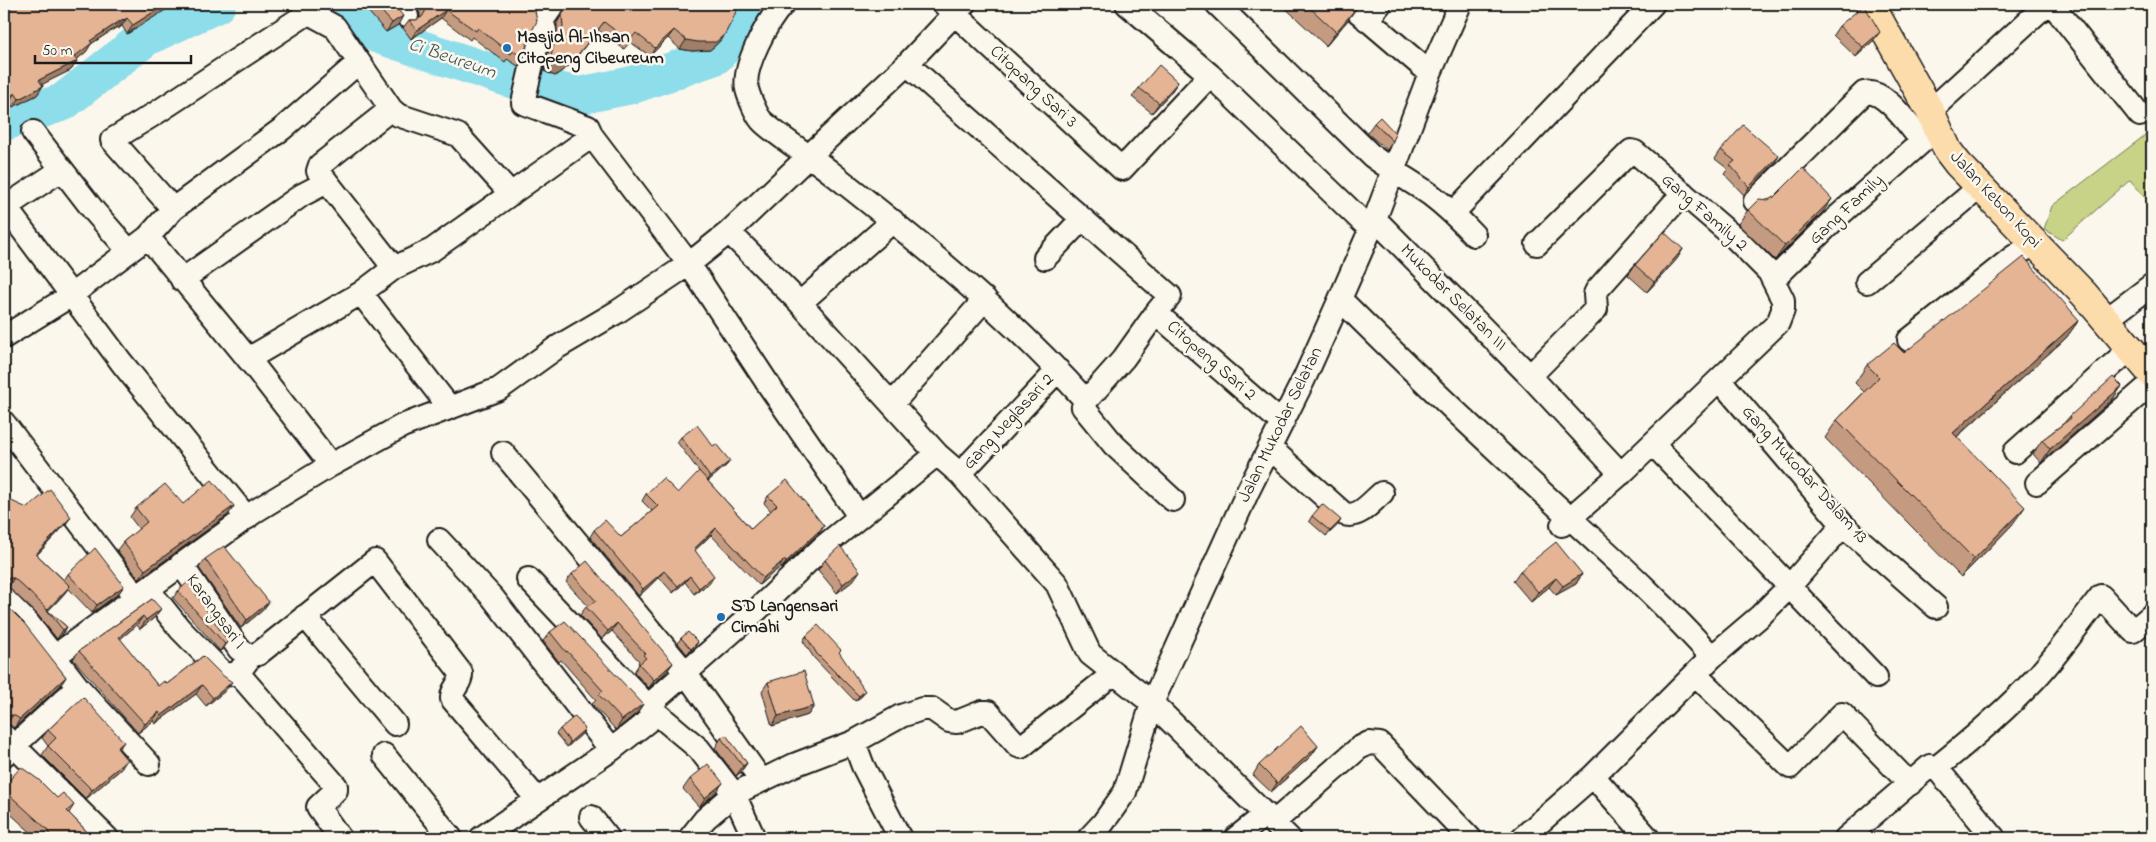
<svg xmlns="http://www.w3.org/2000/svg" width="2156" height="842" viewBox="0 0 2156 842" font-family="'Indie Flower',sans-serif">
<rect width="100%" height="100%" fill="#fbf7ec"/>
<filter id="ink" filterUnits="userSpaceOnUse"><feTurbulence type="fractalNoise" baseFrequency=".02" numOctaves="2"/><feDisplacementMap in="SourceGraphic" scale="10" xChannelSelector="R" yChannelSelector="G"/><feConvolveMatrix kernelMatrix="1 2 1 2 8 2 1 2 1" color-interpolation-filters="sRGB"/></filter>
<g filter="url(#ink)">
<path fill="#c8d387" stroke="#727852" d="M2152,130v75l-22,-25 -68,60 -18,-11 8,-23z"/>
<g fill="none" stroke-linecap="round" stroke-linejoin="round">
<path stroke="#8dddea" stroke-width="38" d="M335,4l44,31 135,45 64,16 54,-11 83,-29 33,-35 5,-17
M4,122l59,-20 83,-65 71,-33"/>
<g stroke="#1c1c1c" stroke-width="26">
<path id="minor" d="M397,4l10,12
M554,4l-12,17 3,9 -10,21 -12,52 65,24 4,9 97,128 81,123 89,129
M783,4c-15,16 -41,63 -36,85 2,8 10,28 16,33 21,19 48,34 70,52 89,70 177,142 253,227l-3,6 31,38 59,55
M944,4l178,165 88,-94
M1127,4l83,71 160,154
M1217,4l155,152c19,14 40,26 59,39 16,12 30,26 43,40
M1349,4l81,69
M2052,4l88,111
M1367,20l13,-16
M907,64l263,232 -14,17 126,110
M1930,111l117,-107
M33,132l61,79 35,40
M61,170l-54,36v3l115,154 125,155
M327,182l-9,-11 2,-6 71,-56 7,6 60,20 53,59
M1755,201l109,-108c21,-5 45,33 58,48
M173,209l-61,-69 44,-27 149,-98 6,-1 24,13 56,82
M1453,213l200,-209
M1375,219l155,157 91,98
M729,232l71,71 137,151 23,20 97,110 33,70 62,49 137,135
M148,237l106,129 77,99
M1537,244l94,-93 4,1 100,86 34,34 14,28v10l-5,13 -153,147 -63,55
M1045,258l37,-39
M182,280l120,-85 25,-13 67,86
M1773,280l63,-62 98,-87
M1867,282l114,-96
M361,293l88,114
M1340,299c63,63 127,124 192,184 61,57 124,111 180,174
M800,303l93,-82
M2106,320l46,-35
M4,337l66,-41 78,-59 25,-28 109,-80 77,-67
M1909,340l104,-83 21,-13
M248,359l113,-66 33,-25 38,-18 160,-114
M1530,376l66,-67 -1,-15 2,-4 86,-97
M1720,380l123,145 93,82
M1086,401l38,-43 32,-45
M893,403l92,-104
M4,423l133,175
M1653,444l223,233
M1270,448l74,66c15,5 27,-12 38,-21
M2015,452l115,-103
M503,453l182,219 76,108
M960,474l98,-104
M2037,483l115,-100
M439,540l54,58 118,152
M181,564l58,85 7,5 5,2
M528,579l120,127
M148,589l32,40 45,46 13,-2 13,-17 7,-2 117,-93 86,112c1,11 -10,15 -9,26l85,100
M4,599l24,24 50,64 71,77
M305,616l90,108
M55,656l202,-146 74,-45 71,-39 97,-37 57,-41 61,-36 72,-48 40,-32 81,-77 97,-91 57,-60
M238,673l98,113v4l-18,17 22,31
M1695,674l95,93 52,-53 68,70
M4,736l103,102
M854,742l9,24 37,72
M4,755l74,-68
M384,755l67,83
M1936,768c35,-28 70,-58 100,-90 24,-26 43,-55 65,-82l32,35 19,-16
M1593,776l55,62
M591,817l17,21
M1274,822l85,-74 10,-5 11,1 90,94
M481,838l130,-88 46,-36
M690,838l15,-19 29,-25 60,-29 60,-23 47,-26 21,-7h10l17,12 8,1 25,-10h6l30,34 3,1 92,-73
M754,838l-20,-44 -35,-45 -51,-43 109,-96 67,-64 113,-92
M1089,838l14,-15 22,-31 27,-89 96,-212 56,-112 36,-80 35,-80 55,-146 30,-69
M1236,838l30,-24
M1522,838l71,-62 119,-119 47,-40 30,-30 54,-62
M1846,838l84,-72 9,5 55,67"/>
</g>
<g stroke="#1c1c1c" stroke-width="31">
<path id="major" d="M1870,4l60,107 18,40 10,13 126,130 68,80"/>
</g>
<use href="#minor" stroke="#fbf7ec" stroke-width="22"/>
<use href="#major" stroke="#fddcac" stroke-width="28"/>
</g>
<path fill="#c49b80" stroke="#1c1c1c" d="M4,4h169l-46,30 -5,-8 -4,3 -1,-2 -26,17 -5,8 -10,8 1,1 -6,9 -29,14 1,2 -6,9 -24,12 -4,-6 -5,4z
M359,4h34l5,21 -12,7 -20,-23 -2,2z
M413,4h126l-3,3 -1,4 -11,47 -6,8 -11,-7 -2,3 -33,-25 -2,3 -29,-22 -30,21 -8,-11 6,-8h7l4,-2v-5z
M567,4h172l-14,30 -6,8 -9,8 -18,1 -12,-2 -12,-11 -18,18 -20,-14 -6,7 -26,-19 -28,35 -15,11 -11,-5 3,-16 10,-19v-13l10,-17z
M1281,4h74l-7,16 -22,26z
M1839,26l34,15 -17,16 -23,-22z
M1178,82l-7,10 -19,21 -20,-16 7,-9z
M1374,123l19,18 -6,9 -20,-17z
M1721,150l53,14 -30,31 -20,-21 4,-5 -13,-10z
M1832,199l-10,14 -47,47 -37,-36 10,-14 20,-10z
M1683,249l-6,10 -30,33 -19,-17 7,-10z
M2079,320l-13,18 -109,99 55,88 -51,52 -136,-139 12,-18 27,-28 -9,-9 12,-18 37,-12z
M2122,386l-10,14 -71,63 -8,-9 9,-14 22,-17 6,-7z
M681,437l46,28 -19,16 43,48 20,-18 -7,-8 4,-7 56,30 -4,6 -39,37 -1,-2 -21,18 -48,-50 -16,15 15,33 -16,11 -9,-12 -12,11 -14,-16 -20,19 -49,-59 4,-7 27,7 31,-26 -10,-10 4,-7 32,-1 23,-19 -24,-32z
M4,502l23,6 44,9 -6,8 -28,30 27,25 4,-6 56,12 -6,8 -26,19 -24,-25 -4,6 -16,17 19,16 -6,9 -4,3 -20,-25 -29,-27 -4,-1z
M183,504l51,2 -6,9 -89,64 -22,-29 6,-8 16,-13 -9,-12 6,-9z
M1312,516l26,9 -12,11 -17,-15z
M205,559l58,51 -22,18 -42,-60z
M825,560l28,21 -16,12 -19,-23z
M1520,571l62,3 -6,10 -20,11 -7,-8 -18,15 -18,-21z
M572,574l101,89 -6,8 -18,17 -15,-16 5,-8 -1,-1 1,-2 -27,-30 -10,8 -22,-24 6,-8 2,-1 -22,-24z
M178,591l50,51 -5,7 -3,2 -47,-53z
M152,599l2,19 -14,11 -3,-4 -17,14 38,47 9,-2 36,-28 22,35 -19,15 -10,-12 -41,30 -2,-3 -15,12 -65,-74 6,-8z
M4,603l62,74 -6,9 -46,42 -7,-5 -3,1z
M550,632l93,72 -6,9 -21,17 -24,-26 4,-4 -35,-40 -2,2 -16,-21z
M806,636l59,55 -3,5 -7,5 -41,-43 -11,-17z
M681,638l14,9 -8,7 -9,-11z
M768,682l46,24 -6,9 -36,11 -10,-35z
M560,729h25l-3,5 -15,13 -11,-13z
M48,730l70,20 3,19 -35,30 -44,-44 6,-9 -6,-8z
M721,738l26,25 -7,10 -4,3 -21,-28z
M1318,746l-7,10 -40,36 -18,-17 6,-10z
M690,779l26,13 -17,15 -16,-18z
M4,786l53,12 17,7 -5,8 24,25h-56l-33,-30z"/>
<path fill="#a07e68" stroke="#1c1c1c" d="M166,4h9l-48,30 6,-9z
M1358,6l-10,14 -22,26 10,-14z
M446,10l-5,8 -30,21 6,-9z
M403,16l-5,9 -12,7 6,-9z
M127,18l-5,8 -4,3 6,-9z
M123,19l-6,8 -26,17 -5,8 -17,14 5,-9 16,-16z
M604,22l-34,43 -15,11 -11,-5 6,-8z
M674,30l-6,8 -18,18 5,-8z
M1880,32l-7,9 -17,16 7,-10z
M725,34l-6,8 -9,8 -18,1 -12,-2 6,-9z
M77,61l-6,9 -38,19 6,-9z
M1178,82l-7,10 -19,21 7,-10z
M43,86l-6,9 -24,12 6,-8z
M15,93l-6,8 -5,4v-5z
M1779,156l-5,8 -30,31 5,-8z
M1832,199l-10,14 -47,47 10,-14z
M1683,249l-6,10 -30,33 7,-10z
M2079,320l-13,18 -125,113 12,-18z
M2122,386l-10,14 -71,63 9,-14z
M730,461l-3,4 -20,17 3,-5z
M234,506l-6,9 -89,64 6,-9z
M2025,507l-13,18 -51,52 13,-18z
M71,517l-6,8 -35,37 6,-8z
M1341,520l-3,5 -12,11 4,-5z
M824,526l-4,6 -39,37 5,-7z
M716,528l-5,7 -22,21 5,-7z
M784,560l-4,7 -21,18 4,-7z
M664,571l-5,6 -20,19 4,-7z
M860,571l-7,10 -16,12 6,-9z
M1582,574l-6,10 -20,11 7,-9z
M690,576l-5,6 -12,11 5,-7z
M714,576l-4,7 -16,11 5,-6z
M7,578h7l-6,9 -4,-1v-6z
M1556,578l-7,9 -18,15 7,-10z
M70,586l-6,8 -16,17 -1,-1z
M124,586l-6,8 -26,19 5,-8z
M269,602l-6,8 -22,18 6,-8z
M161,609l-7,9 -14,11 6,-9z
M143,616l-6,9 -24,20 6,-8z
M617,623l-5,8 -10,8 6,-8z
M67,627l-6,9 -4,3 6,-9z
M228,642l-5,7 -3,2 5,-7z
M698,642l-3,5 -8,7 4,-5z
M673,663l-6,8 -18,17 5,-8z
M66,677l-6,9 -46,42 6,-9z
M232,682l-7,9 -19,15 7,-8z
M202,685l-6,9 -41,30 6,-8z
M865,691l-3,5 -7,5 4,-5z
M643,704l-6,9 -21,17 6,-10z
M814,706l-6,9 -36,11 6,-10z
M159,712l-6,9 -15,12 7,-9z
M13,715l-6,8 -3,1v-8z
M585,729l-3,5 -15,13 3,-5z
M124,742l-6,8 -1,-2z
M1318,746l-7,10 -40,36 6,-9z
M127,760l-6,9 -35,30 6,-9z
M747,763l-7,10 -4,3 7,-10z
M723,783l-7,9 -17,15 6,-9z"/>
<path fill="#e4b495" stroke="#1c1c1c" d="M4,4h162l-33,21 -6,-7 -3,2 -1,-1 -33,22 2,2 -18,14 3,4 -38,19 4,6 -24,13 -4,-6 -11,7z
M375,4h18l10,12 -11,7z
M425,4h113l-3,7 2,10 -9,18 -4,19 -11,-7 -2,3 -33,-26 -2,3 -30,-21 -29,20 -8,-10h7l6,-3 3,-5 1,-7z
M569,4h170l-7,17 -7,13 -9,8h-18l-12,-2 -12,-10 -19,18 -19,-15 -7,8 -25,-19 -28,35 -15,10 -11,-4 3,-16 10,-20 -1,-12z
M1306,4h49l3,2 -22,26z
M1864,5l16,27 -17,15 -24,-21z
M1159,65l19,17 -19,21 -20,-15z
M1380,117l16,17 -3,7 -19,-18z
M1743,125l36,31 -30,31 -19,-22 5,-4 -14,-11z
M1803,168l29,31 -47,47 -37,-36 11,-11 9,1 6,-3z
M1664,232l19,17 -29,33 -19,-17z
M2024,257l55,63 -126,113 72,74 -51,52 -137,-139 42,-43 -12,-12 27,-22 10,10z
M2113,377l9,9 -72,63 -8,-9 29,-22 -1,-2z
M697,425l16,21 3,-2 14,17 -20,16 -29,-40z
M699,471l52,58 26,-24 -9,-9 19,-16 37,46 -38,36 -2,-2 -21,18 -47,-50 -22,21 20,27 -15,12 -9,-12 -12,10 -14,-15 -21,18 -49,-59 11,-10 16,17 37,-31 -12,-12 17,-16 15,15z
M212,480l22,26 -89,64 -22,-28 24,-20 -11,-14 29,-24 18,20z
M50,489l21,28 -35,37 34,32 -23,24 20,17 -4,3 -20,-25 -29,-27h-7l-3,2v-78l3,-3 20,9z
M1322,504l19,16 -11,11 -18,-15z
M1556,542l26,32 -19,12 -7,-8 -18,14 -18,-21z
M224,546l45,56 -22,18 -42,-61z
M840,546l20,25 -17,13 -18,-24z
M95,548l29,38 -27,19 -29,-31z
M587,561l86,102 -19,17 -15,-16 7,-6 -3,-3 2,-2 -28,-30 -9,8 -22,-24 10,-6 -24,-27z
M188,582l40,60 -3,2 -47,-53z
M152,599l9,10 -15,11 -3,-4 -24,21 39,49 6,-5 3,3 36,-28 19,19 10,7 -19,16 -11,-13 -41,31 -2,-4 -14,12 -66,-73z
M4,603l20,20 42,54 -46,42 -7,-4 -9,1z
M565,621l78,83 -21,16 -23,-25 4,-4 -36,-40 -1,1 -16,-20z
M818,625l23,25 -2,2 26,39 -6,5 -42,-42 -11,-18z
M688,632l10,10 -7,7 -10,-11z
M804,671l10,35 -36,10 -10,-34z
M83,697l41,45 -7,6 10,12 -35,30 -44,-44 8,-8 -8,-8z
M575,716l10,13 -15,13 -10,-13z
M1301,726l17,20 -41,37 -18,-18z
M726,735l21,28 -4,3 -22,-28z
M708,764l15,19 -18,15 -15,-19z
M21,767l18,13 18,18 6,-5 11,12 -7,6 26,27h-40l-6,-7 1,-1 -44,-40v-4z"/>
</g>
<g fill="#1f6fb2" stroke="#fbf7ec" stroke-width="2">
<circle cx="507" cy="48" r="5"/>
<circle cx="721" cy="617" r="5"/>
</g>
<g text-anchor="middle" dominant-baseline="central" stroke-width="5" stroke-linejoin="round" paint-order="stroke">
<g font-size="18" font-weight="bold" fill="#1c1c1c" stroke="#fbf7ec" text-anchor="start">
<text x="517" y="38">Masjid Al-Ihsan<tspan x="517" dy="21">Citopeng Cibeureum</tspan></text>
<text x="731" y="607">SD Langensari<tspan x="731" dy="21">Cimahi</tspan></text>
</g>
<g font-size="18" fill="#1c1c1c" stroke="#fbf7ec">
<text transform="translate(1033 87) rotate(43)">Citopang Sari 3</text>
<text transform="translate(1995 200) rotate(47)">Jalan Kebon Kopi</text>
<text transform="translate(1847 210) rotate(-43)">Gang Family</text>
<text transform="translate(1704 213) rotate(41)">Gang Family 2</text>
<text transform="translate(1453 298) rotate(45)">Mukodar Selatan III</text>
<text transform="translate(1211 361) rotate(41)">Citopeng Sari 2</text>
<text transform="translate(1009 422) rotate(-47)">Gang Neglasari 2</text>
<text transform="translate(1281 425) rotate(-64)">Jalan Mukodar Selatan</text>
<text transform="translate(1804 475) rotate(48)">Gang Mukodar Dalam 13</text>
<text transform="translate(215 612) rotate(54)">Karangsari I</text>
</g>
<g font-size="19" font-style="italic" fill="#3e565a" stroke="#fbf7ec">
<text transform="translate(452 59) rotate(19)">Ci Beureum</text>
</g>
</g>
<rect width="2156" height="842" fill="none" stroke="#fbf7ec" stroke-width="20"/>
<rect x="10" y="10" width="2136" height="822" fill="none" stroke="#1c1c1c" stroke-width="2" filter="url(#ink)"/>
<path d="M35 55v8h156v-8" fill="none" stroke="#1c1c1c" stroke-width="2.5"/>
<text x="42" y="55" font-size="15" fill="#1c1c1c" stroke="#fbf7ec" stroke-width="4" paint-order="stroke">50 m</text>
</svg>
